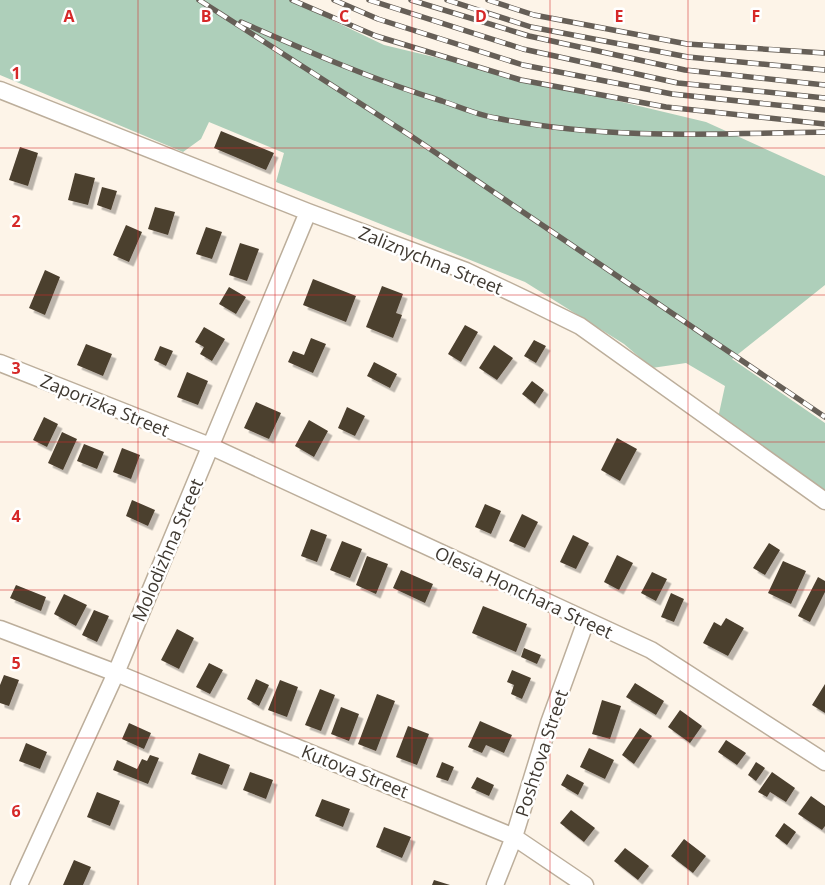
<svg xmlns="http://www.w3.org/2000/svg" width="825" height="885" viewBox="0 0 825 885" font-family="'Open Sans',sans-serif">
<defs>
<filter id="shadow"><feDropShadow dx="4.5" dy="4.5" stdDeviation="0" flood-color="#0004"/></filter>
</defs>
<rect width="100%" height="100%" fill="#fdf4e8"/>
<path fill="#aecfba" d="M0,0h290l94,45 322,77 119,54v109l-93,74 93,64v70l-107,-75 7,-32 -39,-23 -34,5 -28,-24 -99,-62 -249,-100 8,-29 -75,-31 -8,17 -18,13 -183,-77z"/>
<path fill="#4c3f2f" filter="url(#shadow)" d="M221,131l53,22 -8,17 -52,-22z
M20,147l18,6 -10,33 -19,-6z
M75,173l20,5 -7,27 -20,-5z
M102,187l15,4 -6,19 -14,-5z
M155,207l20,5 -7,23 -20,-6z
M126,225l16,7 -13,30 -16,-7z
M206,227l16,5 -10,27 -16,-5z
M240,243l19,6 -12,32 -18,-6z
M45,270l15,7 -15,38 -16,-7z
M313,279l43,17 -10,26 -43,-17z
M382,286l21,8 -7,19 6,2 -9,23 -27,-11z
M229,287l17,10 -10,17 -17,-10z
M465,325l13,7 -17,30 -13,-8z
M204,327l21,12 -13,22 -12,-7 4,-7 -9,-5z
M311,338l15,6 -13,29 -25,-11 5,-11 11,4z
M534,340l12,6 -10,17 -12,-7z
M86,344l26,10 -9,22 -26,-11z
M494,345l19,13 -16,22 -18,-12z
M160,346l13,5 -7,15 -12,-6z
M374,362l23,12 -7,14 -23,-12z
M187,372l21,9 -10,24 -21,-8z
M532,381l12,9 -9,14 -13,-10z
M256,402l25,11 -12,26 -25,-11z
M347,407l18,9 -10,20 -17,-8z
M44,417l14,7 -11,23 -14,-7z
M309,420l19,11 -14,26 -19,-11z
M62,432l15,7 -14,31 -15,-7z
M617,438l20,11 -17,32 -19,-11z
M84,444l20,8 -7,17 -20,-8z
M122,448l18,7 -9,24 -18,-7z
M132,500l23,10 -7,16 -22,-10z
M485,504l16,7 -10,23 -16,-7z
M522,514l16,8 -13,26 -16,-7z
M311,529l16,6 -10,27 -16,-6z
M573,535l16,8 -13,26 -16,-7z
M342,541l20,8 -12,29 -20,-8z
M769,543l11,7 -15,25 -12,-7z
M617,555l16,8 -14,27 -15,-8z
M367,556l21,8 -12,30 -20,-9z
M783,561l23,10 -15,33 -23,-11z
M401,570l32,14 -8,19 -32,-15z
M652,572l15,7 -11,22 -15,-8z
M818,577l7,4v11l-15,30 -12,-6z
M16,585l30,12 -5,14 -31,-13z
M671,593l13,6 -10,23 -13,-5z
M64,594l23,11 -11,21 -22,-12z
M483,606l44,18 -11,28 -44,-19z
M94,610l15,6 -12,26 -15,-7z
M726,618l18,10 -16,28 -25,-13 11,-21 7,4z
M177,629l17,9 -15,31 -18,-9z
M524,648l17,7 -4,9 -16,-7z
M209,663l14,7 -13,24 -14,-7z
M512,670l19,8 -9,21 -11,-5 3,-9 -7,-3z
M4,675l15,5 -10,26 -9,-3v-18z
M256,679l13,6 -10,21 -12,-7z
M280,680l18,7 -11,30 -19,-7z
M635,683l29,18 -8,14 -30,-18z
M825,684v29l-13,-8z
M320,689l15,6 -14,36 -16,-6z
M377,694l18,7 -19,50 -18,-7z
M602,700l19,6 -11,33 -18,-5z
M341,707l18,7 -10,27 -18,-7z
M680,710l22,16 -12,17 -22,-16z
M480,721l32,14 -8,18 -18,-8 -4,8 -14,-6z
M129,723l22,10 -7,16 -22,-10z
M408,726l21,8 -12,31 -21,-8z
M640,728l12,8 -18,28 -12,-9z
M726,740l20,13 -9,12 -19,-13z
M26,743l21,9 -7,17 -21,-8z
M589,748l25,12 -9,19 -25,-12z
M199,753l31,12 -8,20 -31,-11z
M150,755l9,3 -11,26 -35,-14 4,-10 20,9 5,-10 5,2z
M442,762l12,5 -6,14 -12,-4z
M756,762l9,6 -9,13 -8,-6z
M250,772l23,8 -7,19 -23,-9z
M772,772l23,16 -9,14 -16,-10 -3,5 -9,-5z
M567,774l17,9 -6,12 -17,-10z
M477,777l17,8 -5,11 -18,-8z
M97,792l23,9 -10,25 -23,-9z
M811,796l14,10v20l-3,4 -24,-16z
M322,799l28,10 -7,18 -28,-11z
M571,810l24,18 -11,14 -24,-19z
M784,823l12,9 -9,13 -12,-9z
M384,827l27,10 -9,21 -26,-11z
M684,839l22,17 -13,17 -22,-17z
M625,848l24,18 -11,14 -24,-19z
M74,860l17,7 -8,18h-20z
M434,880l16,5h-18z"/>
<g fill="none" stroke-linecap="round" stroke-linejoin="round">
<g stroke="#bcae9b" stroke-width="19">
<path id="street" d="M0,90l308,122 158,59 61,29 53,26 245,175
M0,363l210,83 441,204 174,112
M0,629l116,44 398,164 71,48
M19,885l97,-212 192,-461
M495,885l19,-48 35,-114 37,-102"/>
</g>
<use href="#street" stroke="#fff" stroke-width="16"/>
<g stroke="#665f57" stroke-width="5.5">
<path id="rail" d="M199,0l212,136 414,281
M292,0l84,36 145,44 145,27 159,17
M334,0l44,19 145,46 149,29 153,16
M369,0l154,49 155,34 147,15
M411,0l118,36 156,34 140,15
M447,0l84,27 157,30 137,13
M488,0l46,15 153,29 138,9
M241,22c66,29 132,58 201,79 18,6 36,14 54,17 108,22 220,16 329,14"/>
</g>
<use href="#rail" stroke="#fff" stroke-width="4" stroke-dasharray="11" stroke-linecap="butt"/>
</g>
<path fill="none" stroke="#d62828" stroke-width="1" stroke-opacity="0.55" d="M138,0v885M275,0v885M412,0v885M550,0v885M688,0v885M0,148h825M0,295h825M0,442h825M0,590h825M0,738h825"/>
<g text-anchor="middle" dominant-baseline="central" stroke-width="5" stroke-linejoin="round" paint-order="stroke">
<g font-size="18" fill="#3f3931" stroke="#fff">
<text transform="translate(431 260) rotate(22)">Zaliznychna Street</text>
<text transform="translate(105 405) rotate(22)">Zaporizka Street</text>
<text transform="translate(167 550) rotate(-67)">Molodizhna Street</text>
<text transform="translate(524 592) rotate(25)">Olesia Honchara Street</text>
<text transform="translate(541 753) rotate(-72)">Poshtova Street</text>
<text transform="translate(355 771) rotate(22)">Kutova Street</text>
</g>
</g>
<g font-size="16" text-anchor="middle" font-weight="bold" fill="#d62828" stroke="#fff" stroke-width="5" stroke-linejoin="round" paint-order="stroke">
<text x="69" y="22">A</text>
<text x="206" y="22">B</text>
<text x="344" y="22">C</text>
<text x="481" y="22">D</text>
<text x="619" y="22">E</text>
<text x="756" y="22">F</text>
<text x="16" y="79">1</text>
<text x="16" y="227">2</text>
<text x="16" y="374">3</text>
<text x="16" y="522">4</text>
<text x="16" y="669">5</text>
<text x="16" y="817">6</text>
</g>
</svg>
